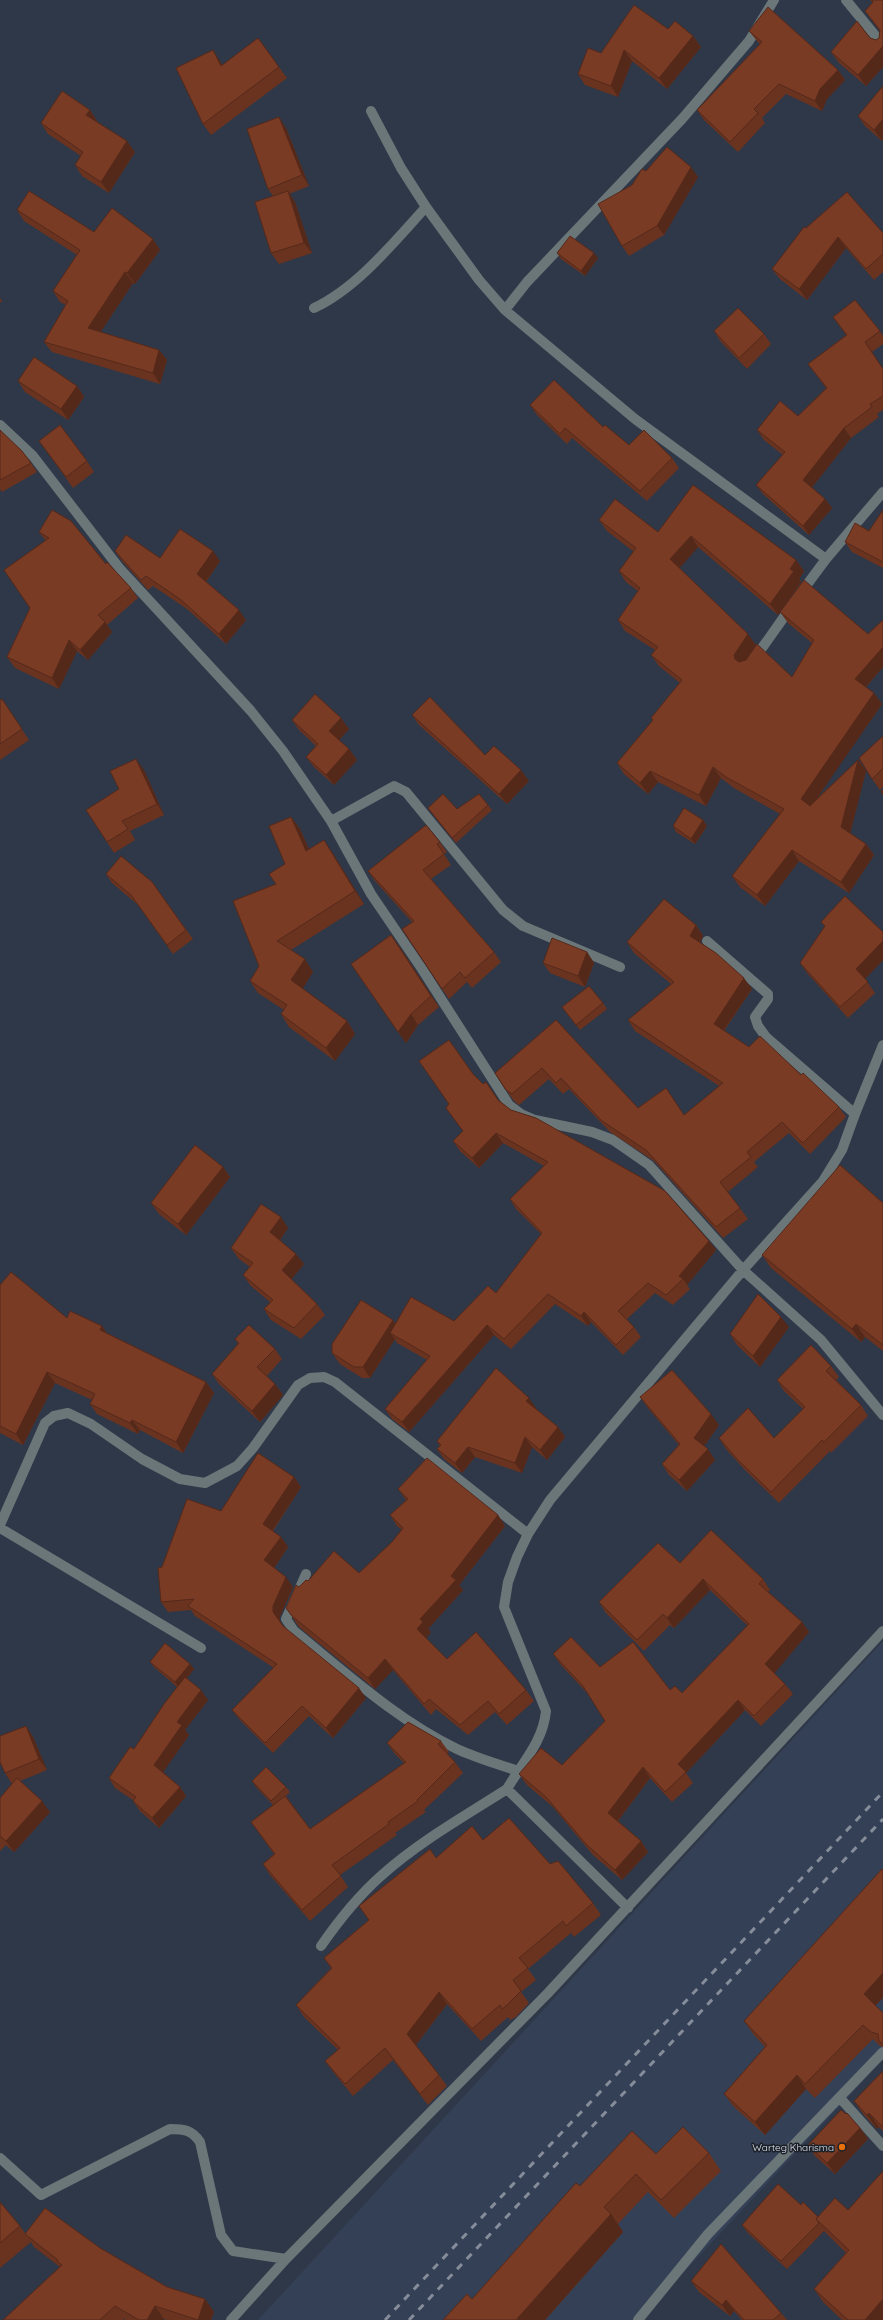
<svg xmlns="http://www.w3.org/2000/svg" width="883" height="2320" viewBox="0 0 883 2320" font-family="Quicksand,sans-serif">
<rect width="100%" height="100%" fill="#2f3848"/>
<path fill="#344056" d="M883,1641v419l-244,260h-381z"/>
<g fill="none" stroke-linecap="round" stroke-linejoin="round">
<path stroke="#6b7679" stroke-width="10" d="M846,0l37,45
M371,111l30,57 25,39 53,73 26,30 130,109 191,140
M314,308c43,-20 80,-66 112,-101
M505,310l22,-28 155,-163 67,-78 25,-41
M0,425l33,31 87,113 131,142 32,40 48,70 40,73 51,75 87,136 12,9 14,6 57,12 21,8 36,25 94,105 78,70 62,75
M800,594l26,-35 57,-67
M755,658l36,-51
M331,821l63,-35 12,6 97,118 20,16 97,41
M707,941l61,53v5l-13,18 3,9 8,11 89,77
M0,1525l45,-102 9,-7 14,-3 23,11 51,35 38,20 25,4 32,-17 16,-18 45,-63 12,-7 14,-1 11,5 193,152
M0,1528l201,120
M306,1574l-20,45 8,12c52,42 103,89 163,118 19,9 41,15 61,22
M628,1908l-121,-119c15,-26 36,-47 39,-78l-42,-104 4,-25 9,-25 11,-23 22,-34 193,-230 80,-89 19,-31 13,-36 28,-69
M321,1946c18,-26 37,-50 61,-71 38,-34 83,-59 125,-86
M840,2098l43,48
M0,2158l41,37 129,-66c14,0 22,1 30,13l21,93 12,16 53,8
M231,2320l55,-61 262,-266 335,-362
M638,2320l70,-86 175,-182"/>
<path stroke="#868d9a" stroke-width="3" stroke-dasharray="7 7" stroke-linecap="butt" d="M385,2320l498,-528
M409,2320l474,-501"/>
</g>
<path fill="#693320" d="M870,0h13v67l-17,19 -27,-23 -8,-11 39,-14 6,2 3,-2 1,-7 -15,-20 8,-8z
M668,29l25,7 8,11 -34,42 -35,-28 -14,36 -33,-12 -7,-11 23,-21z
M749,31l89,39 7,10 -18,19 -5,12 -36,-17 -24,24 3,5 -27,29 -34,-32 -7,-10 63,-66 -3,-3z
M220,61l2,4 57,2 8,11 -76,57 -8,-11z
M883,86v53l-1,2 -17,-15 -7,-10z
M90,110l7,11v1l38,30 -26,41 -27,-17 -7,-11 6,-9 -33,-22 -7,-11z
M286,128l23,58 -20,8 6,8 17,51 -33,11 -8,-11 2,-57 -5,-7z
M646,171l52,6 -34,58 -35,21 -7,-10 10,-61z
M17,210l77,22 59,7 7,11 -25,34 -2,-1 -33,49 59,18 8,10 -7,24 -108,-32 -8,-10 22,-37 -6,-3 -7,-11 24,-36 -53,-34z
M806,228l77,5v39l-9,8 -28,-32 -39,52 -27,-21 -8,-10z
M557,253l41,5 -13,18 -24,-17z
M0,298l2,3 -2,2z
M833,317l47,14 3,5v8l-11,8 11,17v41l-6,4 2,3 -28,21 -39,49 13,12 7,9 -23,27 -46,-41 -7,-9 27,-30 -19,-15 -7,-10 41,-14 28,-28 -18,-24 38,-29z
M714,331l50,3 7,10 -24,25 -26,-27z
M18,381l59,5 7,11 -16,23 -43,-28z
M530,405l73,22 26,18 43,13 7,10 -32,33 -75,-63 -5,6 -30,-29z
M0,430l31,33 6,9 -35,20 -2,-3z
M39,441l48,20 7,11 -21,16z
M693,485l103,75 8,11 -5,8 2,3 -23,33 -80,-68 -19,21 77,77 -8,12 44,20 20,-34 -24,-20 -8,-11 88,22 15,-14v47l-17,20 16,17 -67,96 43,-40 8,11 -16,62 16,11 8,11 -25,38 -50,-32 -34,45 -25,-19 -8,-11 48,-62 -46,-26 -13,-10 -15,28 -48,-24 -10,12 -24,-20 -7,-11 36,-43 -2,-2 29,-35 -21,-17 -8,-11 4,-5 -30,-19 -7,-11 20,-29 -12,-9 -7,-11 15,-19 -27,-21 -8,-11 59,12z
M883,510v58l-31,-16 -7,-10 24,-11z
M39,532l92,56 7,10 -31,27 5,7 -24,28 -11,-9 -18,38 -44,-21 -8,-11 23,-49 16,-67z
M115,551l45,7 60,3 -14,21 40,38 -20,24 -39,-35 -34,-23 -5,4 -26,-29z
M0,700l9,10 20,30 -29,20z
M412,715l73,40 44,26 -22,23 -88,-79z
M292,720l57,9 -10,11 10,9 8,11 -23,25 -20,-18 -8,-10 10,-11 -17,-16z
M883,736v51l-3,3 -8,-11z
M144,770l20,45 -34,16 5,9 -21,13 -7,-11 12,-53z
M488,805l4,5 -36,33 -28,-35 29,1z
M291,817l9,12 9,20 23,3 32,52 -73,46 22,22 -11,17 45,32 8,13 -20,27 -46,-34 -8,-13 3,-4 -26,-17 -8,-12 9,-15 17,-82 9,-20z
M703,820l4,6 -12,18 -19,-12 -3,-6z
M440,842l7,10 -3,2 7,11 -20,14 63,73 7,10 -29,26 -5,-6 -18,17 -7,-10 -30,-67 -37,-41 -7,-10z
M106,874l46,8 41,57 -20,15 -36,-50 -25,-21z
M821,922l62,10v28l-18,19 10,14 -27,25 -40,-44 -8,-11 25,-36z
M696,925l7,11 -3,6 52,47 -28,42 25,16 52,28 38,32 7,10 -36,37 -21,-21 -35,29 4,5 -30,25 20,27 -25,19 -69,-77 -44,-29 -41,-43 -6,5 -14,-15 -30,26 -5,-4 -8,-11 50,-70 82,88 46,7 35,-29 -84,-55 -7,-11 43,-36 -37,-31 -7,-11z
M399,946l40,61 -21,18 -12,18 -55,-79z
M587,952l7,11 -9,24 -35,-14 -7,-10z
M603,1003l4,6 -27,21 -18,-23z
M499,1101l12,9 198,131 7,9 -29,35 3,4 -17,16 -18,-12 -28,26 7,8 7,10 -18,18 -32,-33 -3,4 -33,-22 -44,45 -17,-14 -85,97 -17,-13 -7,-10 42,-49 -30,-17 -2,-4 -25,39h-8l-22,-14 -8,-11 61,-33 2,4 59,-3 42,-28 45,-59 -25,-25 -6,-10 34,-33 -41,-23 -24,25 -19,-17 -7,-10 10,-10 -17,-23 3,-4z
M223,1167l7,10 -44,58 -27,-21 -8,-11z
M883,1203v148l-18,-14 -4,5 -90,-74 -9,-13z
M288,1228l-8,12 24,24 -13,15 26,25 8,11 -24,24 -30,-19 -7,-11 6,-7 -19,-16 -8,-11 7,-8 -11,-8 -8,-11z
M0,1285l67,33 35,8 5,7 99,49 8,11 -31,60 -43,-23 -2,4 -41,-20 -7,-10 2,-4 -37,-17 -32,62 -23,-12z
M789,1327l-29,40 -23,-22 -7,-11z
M235,1339l40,10 7,10 -15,17 8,8 8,11 -23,27 -41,-38 -7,-10 26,-30z
M831,1366l8,11 -3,3 25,25 7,11 -37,37 -1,-2 -51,52 -34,-33 -19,-21 -7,-11h55l29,-29 -19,-18 -7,-11z
M640,1397l79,28 -15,21 11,14 -28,31 -18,-16 -7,-11 17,-19 -31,-37z
M536,1408v1l22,18 7,10 -18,23 -15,-13 -10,26 -47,-16 -13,16 -18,-14 -7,-10 3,-3 -3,-5z
M294,1477l7,10 -28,44 8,6 7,10 -14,21 19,19 -13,29v6l3,4 83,72 -33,40 -24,-22 -36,37 -33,-33 -8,-10 42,-42 -79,-52 -4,-6 -23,2 -7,-10 1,-35 59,-56z
M398,1489l100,26 7,11 -46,59 4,5 -35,39 3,3 -5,6 21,21 79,31 8,11 -27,24 -12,-13 -27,23 -32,-26 -5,6 -38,-45 -18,19 -76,-62 -13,-19 13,-21 9,-6 51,-8 33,-31 10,-12 -5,-4 -7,-11 16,-15z
M680,1563l83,16 7,11 -2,2 34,30 7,10 -35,41 11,11 8,10 -32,32 -16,-16 -59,63 7,10 -21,19 -22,-24 -32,43 23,20 7,11 -26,28 -29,-25 -40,-48 -26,-22 -8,-11 43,-9 43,-44 -17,-27 -27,-29 -8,-11 47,13 70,23 12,3 66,-67 -38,-36 -36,38 -4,-3 -26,26 -38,-38 -7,-11z
M150,1662l40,2 4,5 -7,9 21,22 -23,30 4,5 -26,37 17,15 6,9 -27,32 -19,-17 -7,-10v-1l-18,-12 -6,-10 25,-29 43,-62 -23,-20z
M26,1726l7,11 14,33 -27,11 30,31 -36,40 -8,-7 -6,6v-53l12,-14 -7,-11z
M441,1741l8,11 -2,2 8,8 8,11 -39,37 2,2 -31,21 2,2 -57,40 8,12 -38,34 -40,-46 -7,-11 11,-10 -23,-32 22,-17 -17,-18 -4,-6 34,6 4,5 -4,4 24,33 94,-66 -9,-9 -8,-11z
M483,1840l67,24 43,39 8,12 -27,22 -3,-4 -43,36 8,11 -15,12 8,11 -13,14 -6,3 -2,-3 -27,24 -34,-37 -31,41 23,30 8,11 -19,19 -35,-45 -40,36 -19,-23 -9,-12 13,-11 -34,-33 -8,-12 35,-37 -7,-10 45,-38 -10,-14 77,-48z
M876,2006l7,7v34l-3,-1 -7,-7 -58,59 -9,-9 -41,46 -31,-28 -10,-13 41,-47 -11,-12 -10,-14z
M883,2071v60l-4,-4 -2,2 -13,-14 -10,-14z
M860,2128l8,11 -33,35 -20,-18 -7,-11z
M709,2153l12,18 -47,47 -26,-26 -30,32 5,8 -78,88h-102l29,-21 108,-113 76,-32z
M0,2202l20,24 5,7 75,15 67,39 38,12 9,13 -3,8h-44l-3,-1 -1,1h-37l-2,-1 -1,1h-120l57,-53 -26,-20 -3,-5 -31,26z
M801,2205l17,12 30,-7 35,110h-41l-18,-17 -10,-14 32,-36 -22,-22 -37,38 -39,-36 -6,-8z
M691,2281l90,32 6,7h-45l-8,-9 -4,5 -31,-24z"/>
<path fill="#55291a" d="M693,36l8,11 -34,42 -8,-11z
M883,46v21l-17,19 -8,-11z
M213,50l7,11 8,16 -7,-11z
M624,50l8,11 -14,36 -7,-11z
M838,70l7,10 -18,19 -5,12 -7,-10 5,-12z
M90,110l7,11 -3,5 -8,-11z
M279,117l7,11 23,58 -7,-11z
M883,119v20l-1,2 -8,-11z
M127,141l8,11 -26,41 -8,-11z
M691,167l7,10 -34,58 -7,-9z
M288,191l7,11 17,51 -8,-10z
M838,237l8,11 -39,52 -8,-11z
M153,239l7,11 -25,34 -8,-11z
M594,253l4,5 -13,18 -4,-5z
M125,272l8,11 -37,56 -8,-11z
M159,350l8,10 -7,24 -7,-11z
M77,386l7,11 -16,23 -7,-11z
M844,428l7,10 -41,52 -7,-10z
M825,499l7,9 -23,27 -6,-9z
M691,536l7,11 -20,23 -8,-11z
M213,551l7,10 -16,23 -7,-10z
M796,560l8,11 -5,8 2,3 -23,33 -8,-11 20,-35z
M239,610l7,10 -20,24 -7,-10z
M105,622l7,10 -24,28 -8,-10z
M748,634l8,11 -14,21 -7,-7 -1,-4z
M69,640l8,11 -18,38 -7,-11z
M883,647v20l-20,23 -8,-11z
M874,693l8,11 -73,106 -8,-11z
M341,718l8,11 -12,13 -8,-11z
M349,749l8,11 -23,25 -8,-10z
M136,759l8,11 20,45 -7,-11z
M858,760l8,11 -17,67 -8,-11z
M713,767l8,11 -15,28 -7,-11z
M521,770l8,11 -22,23 -8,-10z
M650,771l8,11 -10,12 -8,-11z
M291,817l9,12 15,35 -9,-13z
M703,820l4,6 -12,18 -4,-5z
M324,840l8,12 32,52 -9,-13z
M866,844l8,11 -25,38 -8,-11z
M792,850l7,11 -34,45 -8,-11z
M696,925l7,11 -5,10 -8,-10z
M391,935l8,11 40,61 -8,-11z
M883,941v19l-19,20 -8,-11z
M587,952l7,11 -9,24 -7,-11z
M305,959l8,13 -13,21 -9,-13z
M744,978l8,11 -31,45 -7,-10z
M411,1014l7,11 -12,18 -8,-11z
M347,1021l8,13 -20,27 -9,-13z
M496,1133l7,10 -24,25 -7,-10z
M223,1167l7,10 -44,58 -8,-11z
M281,1217l7,11 -10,15 -8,-11z
M709,1241l7,9 -29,35 -4,-6 -4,-3z
M296,1254l8,10 -14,17 -8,-11z
M584,1312l7,10 -3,4 -7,-10z
M781,1317l8,10 -29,40 -7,-11z
M393,1320l7,11 -10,2 5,6 -25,39 -7,-11z
M856,1324l9,13 -4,5 -9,-13z
M487,1325l7,10 -85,97 -7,-10z
M102,1326l7,11 -9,-7z
M47,1372l8,11 -32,62 -7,-11z
M206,1382l8,11 -31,60 -7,-11z
M275,1384l8,11 -23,27 -8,-11z
M529,1398l7,10 -3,3 -7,-10z
M711,1414l8,11 -17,24 -8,-11z
M132,1420l8,10 -2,4 -8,-11z
M558,1427l7,10 -18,23 -7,-10z
M525,1437l7,10 -10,26 -7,-10z
M468,1447l7,10 -13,16 -7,-10z
M708,1449l7,11 -28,31 -8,-11z
M294,1477l7,10 -31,47 -7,-10z
M498,1515l7,11 -46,59 4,5 -35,39 3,3 -6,8 -8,-11 3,-10 31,-43z
M281,1537l7,10 -16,24 -8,-11z
M286,1577l7,10 -13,29v6l-7,-10v-6z
M703,1579l7,11 -36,38 -7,-10z
M802,1622l7,10 -36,43 -8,-11z
M385,1659l8,11 -18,19 -7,-11z
M190,1664l4,5 -15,19 -4,-6z
M359,1688l7,10 -33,40 -7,-10z
M201,1690l7,10 -23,30 4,5 -28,40 -7,-10 23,-43z
M738,1700l7,10 -59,63 -8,-9z
M26,1726l7,11 14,33 -8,-11z
M643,1767l7,11 -34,45 -8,-10z
M180,1787l6,9 -27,32 -7,-10z
M42,1801l8,11 -36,40 -8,-11z
M641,1841l7,11 -26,28 -7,-10z
M883,1973v25l-10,10 -9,-14z
M439,1992l8,12 -32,42 -8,-12z
M797,2075l9,14 -41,46 -10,-13z
M869,2113l10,14 -2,2 -10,-14z
M860,2128l8,11 -33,35 -8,-11z
M611,2214l12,18 -78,88h-29z
M205,2299l9,13 -3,8h-13z
M883,2299v21h-18z
M726,2300l8,11 -4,5 -8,-11z
M155,2306l9,13 -1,1h-16z"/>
<path fill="#7a3b25" stroke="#55291a" d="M872,0h11v46l-25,29 -27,-23 26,-31 13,17 6,2 3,-2 1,-8 -15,-19 8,-9z
M634,5l34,24 7,-8 18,15 -34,42 -35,-28 -13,36 -33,-12 10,-26 13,5z
M768,7l70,63 -18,19 -5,12 -36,-17 -25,25 4,4 -28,29 -33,-32 65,-68 -13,-11z
M258,38l21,29 -76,57 -27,-56 37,-18 8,16z
M883,86v33l-9,11 -16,-14z
M62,91l28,19 -4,5 41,26 -26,41 -26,-17 8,-13 -42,-29z
M279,117l23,58 -34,14 -21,-60z
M667,147l24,20 -34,59 -35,20 -24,-42 34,-19 10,-16 4,2z
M29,191l65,41 18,-24 41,31 -26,34 -2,-1 -37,56 71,22 -6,23 -109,-31 24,-41 -15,-10 27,-41 -63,-40z
M288,191l16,52 -33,10 -16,-51z
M847,192l36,41v21l-17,15 -28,-32 -39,52 -27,-20 32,-42 2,1z
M570,236l24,17 -13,18 -24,-18z
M855,300l25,31 -15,11 18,27v27l-13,8 2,3 -28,21 -41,52 22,19 -22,27 -47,-41 29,-33 -28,-22 23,-29 18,15 29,-28 -19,-24 39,-29 -14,-18z
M738,308l26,26 -25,24 -25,-27z
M34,357l43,29 -16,23 -43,-28z
M554,380l49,47 2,-2 24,20 15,-15 28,28 -32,33 -75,-63 -5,6 -30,-29z
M60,425l27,36 -21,16 -27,-36z
M0,430l22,21 9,12 -31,17z
M693,485l103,75 -6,9 4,2 -24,33 -79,-68 -21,23 78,75 -14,21 1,4 4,3 7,-2 11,-16 35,33 22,-37 -34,-28 24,-32 64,54 15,-14v27l-28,32 19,14 -73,106 9,7 48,-46 -17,67 25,17 -25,38 -49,-32 -35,45 -25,-19 52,-67 -58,-32 -13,-10 -14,28 -49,-24 -10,12 -23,-20 36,-43 -2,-2 31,-38 -31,-25 7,-8 -40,-27 22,-32 -21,-17 17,-23 -37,-28 16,-21 43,33z
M52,510l19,11 35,43 1,-2 24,26 -33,27 7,7 -25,28 -11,-10 -17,38 -45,-21 23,-49 -26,-38 45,-32 -10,-6z
M883,510v52l-38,-20 10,-19 14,8z
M180,529l33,22 -16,23 42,36 -20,24 -39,-35 -34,-23 -5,4 -26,-29 11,-16 34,23z
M315,694l26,24 -12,13 20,18 -23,26 -20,-18 12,-13 -26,-24z
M430,697l55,58 9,-9 27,24 -22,24 -87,-79z
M2,699l20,30 -22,15v-44z
M883,736v32l-11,11 -13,-21z
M136,759l21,45 -35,17 6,8 -21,13 -21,-32 33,-21 -9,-18z
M883,790v5l-2,-4z
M443,794l14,15 22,-15 9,11 -36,33 -24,-30z
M684,808l19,12 -12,19 -18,-13z
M291,817l15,34 18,-11 31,51 -78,50 28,18 -14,21 56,41 -21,27 -45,-34 6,-9 -37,-24 9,-15 -26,-65 43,-17 -7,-10 16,-10 -16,-38z
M426,825l14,17 -3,2 7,10 -21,16 71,82 -29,26 -5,-6 -18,17 -40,-60 12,-8 -46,-50z
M121,856l31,26 34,48 -19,15 -36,-50 -25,-21z
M845,896l38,36v9l-27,28 12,13 -28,25 -40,-44 25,-37 -4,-4z
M664,899l32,26 -6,11 26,17 28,25 -30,46 35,23 11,-11 41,39 2,-2 36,34 -36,36 -21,-21 -35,30 4,5 -31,25 20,26 -24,19 -70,-77 -44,-29 -41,-43 -5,5 -14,-15 -30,26 -6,-4 -11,-17 61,-53 82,88 28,-20 18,27 39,-32 -95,-63 46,-38 -47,-40z
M391,935l40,61 -20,18 -13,18 -47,-68z
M552,938l35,14 -9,24 -35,-13z
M589,986l14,17 -27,22 -14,-18z
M449,1040l24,34 10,10 3,-2 12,18 13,10 25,8 129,73 44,50 -30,35 4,3 -17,16 -18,-12 -30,28 16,16 -18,18 -32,-33 -3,4 -33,-22 -44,45 -17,-14 -85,97 -17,-13 45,-53 -40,-23 21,-36 43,24 34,-35 8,7 46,-60 -32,-34 38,-37 -52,-29 -24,25 -19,-17 10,-10 -17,-23 3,-4 -30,-43z
M195,1145l28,22 -45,57 -27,-21z
M840,1165l43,38v142l-27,-21 -4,5 -90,-74z
M261,1204l20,13 -11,15 26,22 -14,16 35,34 -23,24 -30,-19 9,-9 -30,-25 10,-12 -22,-15z
M11,1272l56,46 3,-7 32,15 -2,4 106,52 -30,60 -44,-22 -2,3 -40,-19 5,-10 -48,-22 -31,62 -16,-8v-141z
M758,1294l23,23 -28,39 -23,-22z
M361,1300l32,20 -30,47h-9l-22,-14v-9z
M249,1325l26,24 -18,18 18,17 -23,27 -40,-37 27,-31 -4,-4z
M811,1345l20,21 -5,5 35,34 -37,37 -2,-2 -51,52 -34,-33 -18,-21 29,-30 26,30 31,-31 -28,-27z
M496,1368l33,30 -3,3 32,26 -18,23 -15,-13 -10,26 -47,-16 -13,16 -18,-14 4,-4 -4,-4z
M672,1370l39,44 -17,24 14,11 -29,31 -17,-16 18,-20 -40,-47z
M258,1453l36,24 -31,47 18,13 -17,23 22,17 -13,29v6l10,14 76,62 -33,40 -24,-22 -37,37 -33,-33 45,-46 -89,-58 6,-7 -33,3 -3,-34 4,-1 25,-68 34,12z
M427,1458l71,57 -47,61 5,4 -36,39 3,3 -6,7 30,30 29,-27 50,58 -27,24 -11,-13 -28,24 -31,-26 -5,5 -39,-45 -17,19 -76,-62 -6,-8 10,-23 3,2 7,-7 2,1 26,-30 25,22 33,-31 11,-14 -13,-13 18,-16 -10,-10z
M711,1530l52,49 -4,5 43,38 -37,42 20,20 -31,32 -16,-16 -60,64 8,8 -21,20 -22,-25 -35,46 33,28 -26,29 -29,-26 -40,-47 -27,-23 22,-26 21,17 43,-44 -22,-35 -30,-32 18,-17 29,30 33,-25 37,48 5,-4 7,7 67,-69 -46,-45 -36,39 -4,-4 -26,26 -38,-38 59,-59 22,20z
M165,1643l25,21 -15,18 -25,-20z
M185,1677l16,13 -24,32 5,3 -28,40 26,22 -28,31 -19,-17 3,-4 -27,-19 21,-31 4,2 30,-45z
M408,1722l33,19 -3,3 17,18 -38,38 1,1 -30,21 1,2 -57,41 9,11 -39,34 -39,-46 12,-10 -24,-32 34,-26 25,33 96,-67 -19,-19z
M26,1726l13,33 -34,14 -5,-11v-26z
M266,1767l20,20 -15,14 -19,-20z
M17,1778l25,23 -36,40 -6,-5v-38z
M509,1818l41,46 8,-3 35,42 -27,23 -3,-5 -44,37 9,10 -15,12 8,11 -14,14 -5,4 -2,-4 -28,24 -33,-37 -32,42 32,41 -19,19 -35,-46 -40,36 -20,-23 15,-13 -44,-43 36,-37 -8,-10 45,-38 -10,-14 71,-57 6,9 36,-32 11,14z
M882,1869l1,1v103l-19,21 19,19v31l-4,-3 -1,-7 -7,-2 -8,-7 -58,59 -8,-9 -42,47 -31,-28 43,-49 -23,-24z
M883,2071v56l-14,-14 -2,2 -13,-14z
M841,2110l5,4 1,-1 13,15 -33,35 -19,-18z
M683,2127l26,26 -48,47 -25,-26 -32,33 7,7 -95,106h-73l24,-26 5,5 104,-116 4,3 52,-55 24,23z
M883,2171v128l-18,21h-17l-34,-31 35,-39 -33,-31 19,-21 13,12z
M778,2184l23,21 2,-3 15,15 -2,2 3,4 -38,38 -39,-36z
M0,2202l20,24 -20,17z
M45,2208l55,40 67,39 38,12 -7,21 -43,-14 -8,14h-8l-24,-14 -15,14h-97l59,-55 -5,-4 1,-1 -33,-26z
M721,2244l60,69 -8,7h-29l-18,-20 -4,5 -31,-24z"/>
<circle fill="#e8710a" stroke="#1b1f27" stroke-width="1.5" cx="842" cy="2147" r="4"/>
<g text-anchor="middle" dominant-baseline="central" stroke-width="3" stroke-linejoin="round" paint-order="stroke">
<g font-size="10" fill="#dbe1eb" stroke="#1b1f27" text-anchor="end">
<text x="834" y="2147">Warteg Kharisma</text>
</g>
</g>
</svg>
